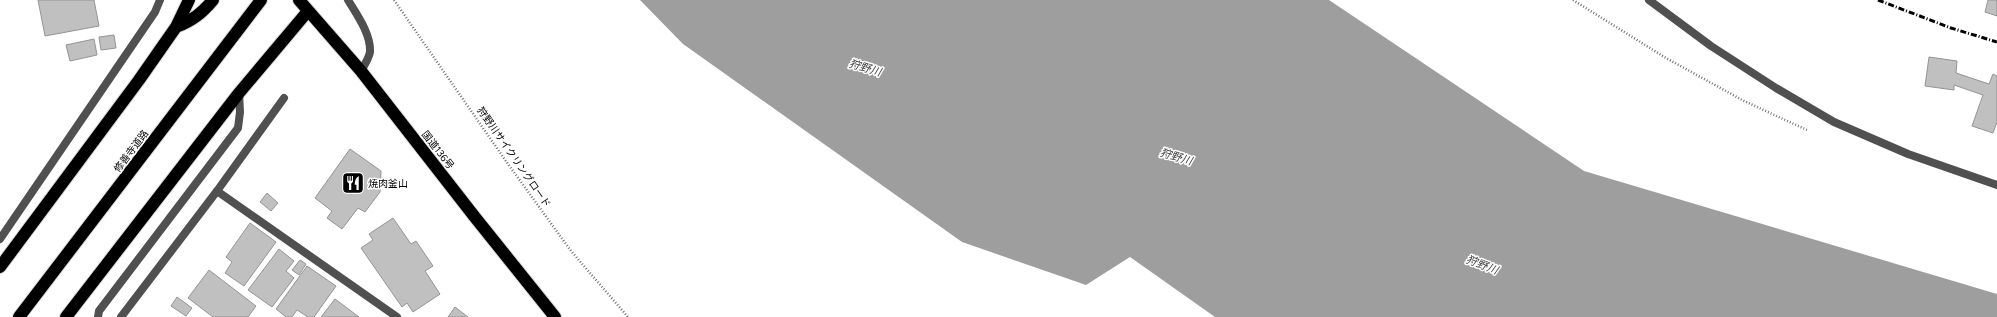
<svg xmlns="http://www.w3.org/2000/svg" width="1997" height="317" viewBox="0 0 1997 317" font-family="Figtree,'Noto Sans JP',sans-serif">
<rect width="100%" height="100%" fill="#fff"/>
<path fill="#9e9e9e" d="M640,0h689l255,171 413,123v23h-782l-85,-60 -44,28 -124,-43 -279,-198z"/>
<path fill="#c0c0c0" stroke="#949494" d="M38,0h56l5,26 -54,10z
M1988,0h9v16l-12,-4z
M114,35l2,13 -15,2 -2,-13z
M94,39l3,16 -27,6 -4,-16z
M1929,57l28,4 -1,12 33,11 4,-10 4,2v46l-4,11 -21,-7 11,-31 -29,-10v5l-29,-4z
M350,149l31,22 -1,21 -15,20 -7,-4 -16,21 -15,-11 5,-7 -17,-13z
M267,193l11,10 -7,8 -11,-9z
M393,218l18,26 5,-3 17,25 -8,5 15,23 -27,18 -6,-9 -5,4 -41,-59 12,-8 -4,-6z
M250,223l26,19 -32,44 -19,-13 7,-11 -6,-5z
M279,249l15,12 -8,10 8,7 -22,29 -24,-17z
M300,260l6,4 -7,11 -7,-5z
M307,266l29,20 -22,31h-6l-11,-7 -5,7h-6l-10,-8z
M209,270l47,36 -8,11h-35l-25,-19z
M177,297l15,11 -6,8 -15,-10z
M335,299l24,18h-38z
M455,307l13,10h-20z"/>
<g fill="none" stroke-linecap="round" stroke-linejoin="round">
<g stroke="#dbdbdb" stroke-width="14">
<path id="highway" d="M299,0l62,71 113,145 81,101
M176,27c16,-6 26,-14 37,-27
M0,267l139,-187 37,-53 13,-27
M19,317l242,-317
M66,317l173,-224 69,-82"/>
</g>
<path stroke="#727272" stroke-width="2.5" stroke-dasharray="1 2" stroke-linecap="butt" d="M394,0l114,164 63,87 57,66
M1573,0l93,58 78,43 63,29"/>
<path stroke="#505050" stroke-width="8" d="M348,0c9,15 23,34 22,52 -1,6 -6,14 -9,19
M217,191l180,126
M0,239l155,-227 5,-12"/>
<path stroke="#505050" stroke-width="8" d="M1649,0l62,46 65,42 58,34 74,32 89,31
M98,317l1,-6 139,-183 2,-16 -1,-19
M121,317l96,-126 67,-93"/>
<use href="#highway" stroke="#000" stroke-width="12"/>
<path stroke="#000" stroke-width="3" stroke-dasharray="6 2 1 2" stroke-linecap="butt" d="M1878,0l73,28 46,14"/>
</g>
<defs>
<g id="restaurant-square" transform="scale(1.15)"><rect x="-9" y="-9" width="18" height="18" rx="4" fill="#000" stroke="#fff"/><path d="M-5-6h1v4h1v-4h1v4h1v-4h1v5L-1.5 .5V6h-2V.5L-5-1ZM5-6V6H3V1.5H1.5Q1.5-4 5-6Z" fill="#fff"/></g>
</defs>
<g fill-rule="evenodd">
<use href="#restaurant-square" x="353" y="183"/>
</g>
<g text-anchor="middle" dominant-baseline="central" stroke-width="3" stroke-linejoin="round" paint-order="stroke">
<g font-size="10" fill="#000" stroke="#fff">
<text transform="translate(438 150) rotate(52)">国道136号</text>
<text transform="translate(131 151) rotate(-53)">修善寺道路</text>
<text transform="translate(514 157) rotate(55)">狩野川サイクリングロード</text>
</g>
<g font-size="10" fill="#000" stroke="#fff" text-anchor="start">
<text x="368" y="183">焼肉釜山</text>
</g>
<g font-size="11" font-style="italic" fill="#3f3f3f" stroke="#fff">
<text transform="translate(865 68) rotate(16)">狩野川</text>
<text transform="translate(1176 157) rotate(16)">狩野川</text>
<text transform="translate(1482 265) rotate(21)">狩野川</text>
</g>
</g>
</svg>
